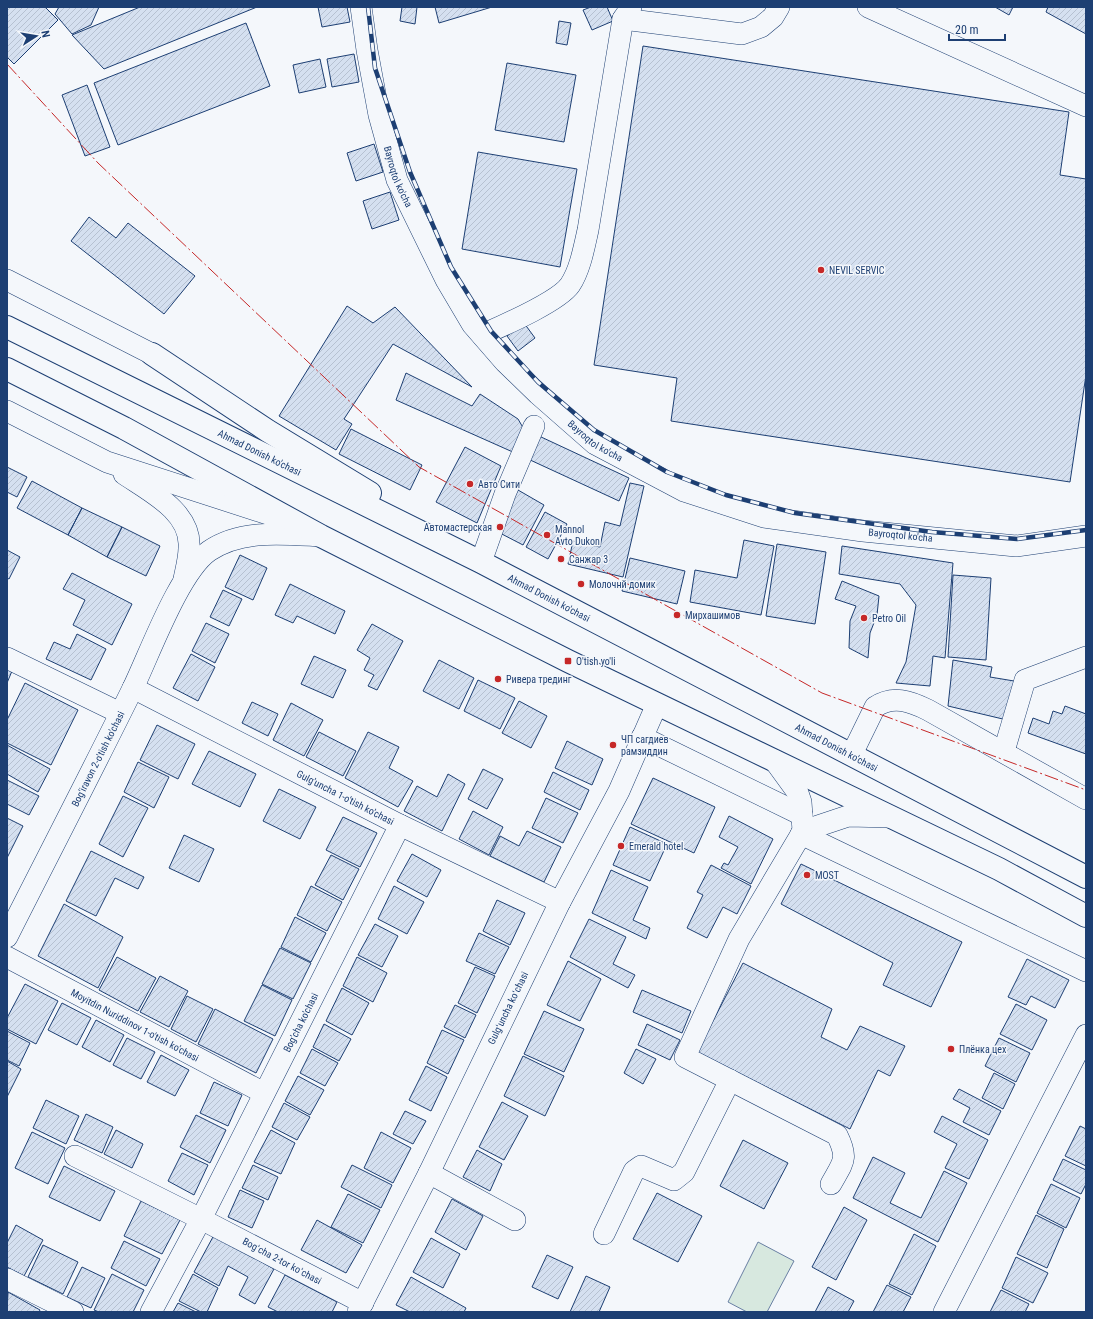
<svg xmlns="http://www.w3.org/2000/svg" width="1093" height="1319" viewBox="0 0 1093 1319" font-family="'Roboto Condensed',sans-serif">
<defs>
<pattern id="building-hatch" width="6" height="6" patternUnits="userSpaceOnUse"><rect width="6" height="6" fill="#d5e0f0"/><path d="M-1 1l2-2M0 6l6-6M5 7l2-2" fill="none" stroke="#b6c1d1"/></pattern>
</defs>
<rect width="100%" height="100%" fill="#f4f7fb"/>
<path fill="#d7e8df" stroke="#687fa3" d="M758,1242l36,19 -27,51h-20l-19,-10z"/>
<path fill="url(#building-hatch)" stroke="#1d3f73" d="M7,7h38l13,13 -44,44 -7,-7z
M59,7h40l-8,18 -19,9 -17,-20z
M140,7h117l-153,62 -32,-34z
M318,7h29l3,15 -28,5z
M402,7h15l-2,17 -15,-3z
M435,7h57l-53,16z
M591,7h16l6,14 -21,9 -9,-20z
M995,7h18l-4,8z
M1048,7h38v27l-40,-22z
M559,21l12,2 -4,22 -11,-2z
M246,23l24,63 -152,59 -24,-62z
M643,46l426,66 -9,63 26,4v196l-16,107 -399,-61 6,-43 -83,-13z
M354,54l5,28 -27,5 -5,-28z
M320,59l6,28 -27,6 -6,-28z
M507,63l69,12 -12,67 -69,-12z
M87,85l23,62 -25,9 -23,-61z
M374,144l9,28 -27,9 -9,-28z
M478,152l99,17 -17,98 -98,-18z
M390,192l9,28 -27,9 -9,-28z
M89,217l27,21 12,-15 67,53 -31,38 -93,-73z
M347,306l26,17 22,-16 77,80 -79,-43 -49,75 8,5 -16,26 -57,-34z
M524,323l11,15 -17,13 -11,-15z
M406,373l66,33 8,-12 38,25 7,12 -10,22 -119,-53z
M351,429l71,36 -12,25 -71,-36z
M539,436l90,42 -10,23 -91,-42z
M465,447l36,19 -24,57 -41,-21z
M7,467l20,10 -10,20 -10,-5z
M32,481l50,27 -14,27 -51,-27z
M630,483l14,3 -21,91 -55,-13 5,-23 27,6 5,-25 15,4z
M518,490l26,15 -21,40 -27,-14z
M82,508l40,19 -15,30 -39,-22z
M545,512l22,12 -19,35 -22,-12z
M122,527l38,19 -14,30 -39,-19z
M744,540l30,6 -13,69 -71,-13 5,-32 42,8z
M777,544l49,8 -11,72 -49,-8z
M842,546l111,17 -8,95 -12,-2 -3,30 -34,-3 10,-21 10,-57 -16,-21 -61,-10z
M7,550l13,7 -11,22 -2,-1z
M240,555l27,13 -14,32 -28,-13z
M630,558l55,13 -8,33 -55,-13z
M72,573l60,31 -20,41 -39,-20 12,-25 -22,-11z
M953,575l38,3 -5,82 -38,-3z
M842,581l37,15 -2,19 -7,18 -2,25 -19,-10 1,-27 6,-15 -21,-7z
M290,584l55,27 -10,23 -38,-18 -4,7 -18,-8z
M223,590l19,9 -13,27 -19,-9z
M206,623l23,11 -14,29 -23,-12z
M372,624l31,17 -26,49 -9,-4 6,-11 -10,-5 6,-12 -13,-8z
M77,634l29,15 -15,31 -45,-21 8,-17 16,7z
M191,654l24,13 -17,34 -25,-13z
M314,656l32,14 -13,28 -32,-14z
M439,660l35,18 -15,31 -36,-18z
M953,660l39,7 -2,10 24,4 -7,39 -59,-14z
M7,669l5,2 -5,12z
M478,680l37,18 -15,31 -36,-18z
M25,683l53,27 -27,55 -44,-22v-23z
M519,701l28,15 -16,32 -29,-15z
M252,702l26,12 -10,22 -26,-13z
M291,703l32,17 -19,36 -31,-16z
M1065,706l21,8v40l-58,-21 5,-15 16,6 4,-13 9,3z
M157,725l38,19 -17,35 -38,-19z
M319,732l37,19 -13,25 -37,-19z
M368,732l31,15 -10,21 24,13 -15,26 -53,-29z
M567,741l36,18 -11,26 -37,-17z
M7,745l43,24 -12,23 -31,-18z
M209,751l47,23 -16,33 -48,-23z
M138,762l31,15 -15,31 -30,-16z
M483,769l20,10 -16,30 -19,-10z
M553,772l36,18 -9,20 -36,-18z
M448,774l17,10 -23,47 -38,-20 13,-25 20,11z
M653,778l62,29 -21,46 -63,-29z
M7,780l32,16 -10,19 -22,-11z
M279,789l37,18 -16,32 -37,-18z
M123,796l25,12 -25,49 -24,-13z
M546,798l32,15 -15,30 -31,-15z
M473,811l30,16 -14,28 -30,-16z
M729,816l44,23 -22,45 -30,-16 3,-5 4,2 10,-18 -19,-10z
M343,817l34,16 -17,34 -34,-17z
M7,818l16,8 -16,32z
M630,827l37,17 -17,37 -37,-16z
M527,831l34,16 -17,35 -54,-26 10,-20 19,10z
M184,835l30,14 -15,33 -30,-14z
M91,851l53,26 -6,12 -23,-11 -19,38 -30,-15z
M412,854l29,16 -14,27 -30,-16z
M331,855l28,14 -16,31 -28,-15z
M801,864l161,78 -31,65 -48,-22 10,-22 -112,-59z
M711,865l40,21 -14,28 -14,-7 -16,31 -20,-10 16,-33 -6,-3z
M611,870l37,17 -15,33 17,8 -4,11 -54,-26z
M311,886l31,16 -15,29 -30,-16z
M394,886l30,16 -17,32 -29,-15z
M497,900l28,13 -15,32 -27,-14z
M64,904l59,33 -25,51 -60,-32z
M295,917l31,16 -15,29 -30,-15z
M589,919l37,18 -13,27 22,11 -7,13 -58,-31z
M375,924l23,12 -16,31 -24,-12z
M479,933l30,14 -14,27 -29,-13z
M280,948l31,15 -18,36 -31,-15z
M117,957l39,21 -18,33 -39,-21z
M357,957l30,16 -14,29 -30,-16z
M1027,959l42,21 -14,28 -24,-12 -5,9 -18,-8z
M568,961l33,18 -21,42 -33,-16z
M743,963l89,46 -11,28 26,13 13,-24 45,20 -15,30 -12,-6 -28,59 -153,-77z
M475,967l20,9 -18,37 -19,-10z
M160,976l28,15 -19,36 -29,-15z
M25,984l33,17 -22,43 -29,-15v-11z
M262,985l30,15 -17,36 -31,-15z
M342,988l27,15 -17,32 -26,-14z
M642,990l49,21 -9,22 -49,-21z
M187,996l26,13 -17,33 -25,-13z
M62,1003l29,15 -14,27 -29,-15z
M1016,1004l31,16 -15,30 -32,-16z
M455,1005l21,10 -11,23 -21,-11z
M215,1009l58,30 -17,34 -58,-29z
M544,1011l40,18 -20,43 -40,-18z
M96,1020l28,15 -14,27 -28,-15z
M324,1024l27,15 -12,22 -26,-14z
M647,1024l33,16 -10,20 -32,-15z
M442,1030l22,10 -16,34 -21,-11z
M7,1031l23,12 -11,23 -12,-6z
M127,1038l28,14 -14,27 -28,-14z
M999,1038l31,15 -14,29 -31,-16z
M312,1049l26,14 -13,23 -25,-13z
M636,1049l20,10 -13,25 -19,-11z
M161,1055l28,15 -14,26 -28,-14z
M523,1056l41,20 -19,40 -41,-20z
M7,1061l14,8 -14,28z
M426,1066l21,11 -16,34 -22,-11z
M994,1073l21,11 -12,25 -21,-11z
M298,1076l26,14 -14,25 -25,-14z
M214,1082l28,13 -14,31 -28,-13z
M959,1089l42,22 -12,24 -26,-13 7,-14 -17,-9z
M46,1100l33,16 -13,28 -33,-16z
M502,1102l26,14 -24,44 -25,-13z
M284,1103l26,14 -13,23 -25,-13z
M405,1111l21,10 -13,23 -20,-10z
M86,1114l27,13 -11,26 -28,-13z
M196,1115l30,15 -16,33 -30,-16z
M942,1116l46,24 -19,39 -24,-11 12,-24 -23,-12z
M1080,1126l6,3v37l-21,-10z
M116,1130l27,14 -11,24 -28,-14z
M271,1130l24,13 -14,31 -27,-12z
M32,1132l33,16 -17,36 -33,-16z
M381,1132l30,16 -18,35 -29,-15z
M743,1140l45,23 -24,46 -44,-23z
M477,1150l25,14 -12,27 -27,-14z
M182,1153l26,12 -14,30 -26,-14z
M873,1157l32,16 -15,30 31,15 23,-47 23,12 -29,59 -85,-44z
M1063,1159l23,11v14l-5,10 -28,-14z
M253,1165l25,12 -10,23 -26,-12z
M352,1165l40,20 -11,23 -40,-21z
M64,1166l51,25 -15,30 -51,-24z
M1051,1184l29,14 -14,30 -29,-15z
M240,1190l24,11 -12,27 -24,-11z
M657,1193l45,23 -24,46 -45,-23z
M348,1194l32,16 -17,33 -32,-16z
M452,1199l31,17 -17,34 -31,-18z
M141,1201l39,19 -18,34 -38,-18z
M844,1207l23,13 -31,60 -24,-13z
M1036,1215l28,14 -17,39 -30,-14z
M317,1220l45,25 -16,28 -45,-23z
M16,1225l27,15 -19,36 -17,-9v-24z
M914,1234l22,12 -24,49 -23,-11z
M214,1235l60,34 -19,35 -16,-9 9,-18 -20,-11 -9,20 -25,-14z
M431,1238l29,16 -17,34 -30,-16z
M124,1241l36,18 -14,27 -35,-18z
M43,1245l35,17 -15,32 -35,-17z
M547,1255l26,12 -15,32 -26,-12z
M1016,1257l32,16 -15,30 -31,-15z
M82,1267l23,11 -14,30 -24,-11z
M112,1274l32,16 -11,22h-34l-5,-2z
M193,1274l25,14 -11,24h-6l-22,-11z
M285,1275l52,27 -5,10h-54l-10,-5z
M586,1276l24,11 -11,25h-29z
M411,1277l55,31 -2,4h-54l-14,-7z
M887,1285l24,12 -8,15h-30z
M828,1287l26,14 -6,11h-33z
M1001,1290l28,14 -4,8h-35z
M8,1292l32,18 -1,2h-32z
M178,1303l18,9h-23z"/>
<g fill="none" stroke-linecap="round" stroke-linejoin="round">
<g stroke="#1d3f73" stroke-width="22">
<g id="minor">
<path id="s1" d="M361,7l6,43 12,65 18,65 49,100 26,44 33,38 33,32 57,50 89,47 80,26 99,14 153,15 70,-10"/>
<path d="M868,7l218,99"/>
<path d="M623,19l119,15 19,-7 12,-10 6,-10"/>
<path d="M7,280l145,74"/>
<path d="M482,335c20,-9 76,-33 88,-50 10,-15 14,-37 18,-55l35,-211 8,-12"/>
<path d="M7,411l100,51 164,53"/>
<path d="M124,474c25,17 68,38 65,74 0,10 -3,21 -5,31"/>
<path d="M481,562l24,-68 29,-68"/>
<path d="M7,658l113,55"/>
<path id="s2" d="M133,688l267,137 160,77"/>
<path d="M642,737l160,78"/>
<path d="M1004,751l21,-71 61,-23"/>
<path d="M852,754l23,-47c18,-12 35,-6 53,3l158,89"/>
<path d="M774,760l24,33 3,9 2,29 -64,108 -54,118 152,78c12,24 6,27 -6,49"/>
<path d="M803,831l45,-15 43,1"/>
<path d="M801,834l285,137"/>
<path id="s3" d="M7,937c42,-83 85,-166 126,-249 17,-35 46,-116 76,-137 32,-22 74,-17 112,-15"/>
<path id="s4" d="M7,957l257,136"/>
<path d="M75,1156l126,63 162,84"/>
<path d="M429,1173l86,47"/>
<path d="M604,1234l30,-63 7,-5 33,14 10,-8 46,-92"/>
<path d="M7,1279l66,33"/>
<path id="s5" d="M151,1312l50,-93 199,-394"/>
<path d="M358,1312l71,-139 131,-271 59,-111 38,-87"/>
<path d="M944,1312l142,-277"/>
</g>
</g>
<g stroke="#1d3f73" stroke-width="24">
<g id="major">
<path id="s6" d="M7,327l474,235 605,315"/>
<path d="M152,354l116,77 102,62"/>
<path d="M7,369l117,59 197,108 247,125 431,208 87,47"/>
</g>
</g>
<use href="#minor" stroke="#f4f7fb" stroke-width="21"/>
<use href="#major" stroke="#f4f7fb" stroke-width="22"/>
<g stroke="#1d3f73" stroke-width="4.5">
<path id="rail" d="M368,7l7,61 35,104 41,95 40,64 47,51 56,48 73,42 59,23 69,18 137,19 85,7 69,-9"/>
</g>
<use href="#rail" stroke="#f4f7fb" stroke-width="3" stroke-dasharray="9" stroke-linecap="butt"/>
<path stroke="#c62828" stroke-width="1" stroke-dasharray="14 3 2 3" stroke-linecap="butt" d="M7,64l91,99 321,304 403,226 264,97"/>
</g>
<g fill="#c62828" stroke="#f4f7fb" stroke-width="1.5">
<circle cx="821" cy="270" r="4"/>
<circle cx="470" cy="484" r="4"/>
<circle cx="500" cy="527" r="4"/>
<circle cx="547" cy="535" r="4"/>
<circle cx="561" cy="559" r="4"/>
<circle cx="581" cy="584" r="4"/>
<circle cx="677" cy="615" r="4"/>
<circle cx="864" cy="618" r="4"/>
<rect x="564" y="657" width="8" height="8" rx="2"/>
<circle cx="498" cy="679" r="4"/>
<circle cx="613" cy="745" r="4"/>
<circle cx="621" cy="846" r="4"/>
<circle cx="807" cy="875" r="4"/>
<circle cx="951" cy="1049" r="4"/>
</g>
<g text-anchor="middle" dominant-baseline="central" stroke-width="3" stroke-linejoin="round" paint-order="stroke">
<g font-size="10" fill="#1d3f73" stroke="#f4f7fb">
<text stroke="none"><textPath href="#s1" startOffset="174">Bayroqtol ko'cha</textPath></text>
<text stroke="none"><textPath href="#s1" startOffset="510">Bayroqtol ko'cha</textPath></text>
<text stroke="none"><textPath href="#s6" startOffset="282">Ahmad Donish ko'chasi</textPath></text>
<text stroke="none"><textPath href="#s1" startOffset="834">Bayroqtol ko'cha</textPath></text>
<text stroke="none"><textPath href="#s6" startOffset="606">Ahmad Donish ko'chasi</textPath></text>
<text stroke="none"><textPath href="#s6" startOffset="930">Ahmad Donish ko'chasi</textPath></text>
<text stroke="none"><textPath href="#s3" startOffset="200">Bog'iravon 2-o'tish ko'chasi</textPath></text>
<text stroke="none"><textPath href="#s2" startOffset="239">Gulg'uncha 1-o'tish ko'chasi</textPath></text>
<text transform="translate(508 1008) rotate(-64)">Gulgʻuncha koʻchasi</text>
<text stroke="none"><textPath href="#s5" startOffset="326">Bog'cha ko'chasi</textPath></text>
<text stroke="none"><textPath href="#s4" startOffset="145">Moyitdin Nuriddinov 1-o'tish ko'chasi</textPath></text>
<text transform="translate(282 1261) rotate(28)">Bogʻcha 2-tor koʻchasi</text>
</g>
<g font-size="10" fill="#1d3f73" stroke="#f4f7fb" text-anchor="start">
<text x="829" y="270">NEVIL SERVIC</text>
<text x="478" y="484">Авто Сити</text>
<text x="492" y="527" text-anchor="end">Автомастерская</text>
<text x="555" y="529">Mannol<tspan x="555" dy="12">Avto Dukon</tspan></text>
<text x="569" y="559">Санжар 3</text>
<text x="589" y="584">Молочнй домик</text>
<text x="685" y="615">Мирхашимов</text>
<text x="872" y="618">Petro Oil</text>
<text x="576" y="661">O'tish yo'li</text>
<text x="506" y="679">Ривера трединг</text>
<text x="621" y="739">ЧП сагдиев<tspan x="621" dy="12">рамзиддин</tspan></text>
<text x="629" y="846">Emerald hotel</text>
<text x="815" y="875">MOST</text>
<text x="959" y="1049">Плёнка цех</text>
</g>
</g>
<rect width="1093" height="1319" fill="none" stroke="#1d3f73" stroke-width="16"/>
<g transform="translate(36 36) rotate(78)" stroke="#f4f7fb" stroke-width="3" paint-order="stroke">
<path d="M0-3L7 15L0 10L-7 15Z" fill="#1d3f73"/>
<text y="-6" font-size="11" font-weight="bold" text-anchor="middle" fill="#1d3f73">N</text>
</g>
<path d="M949 34v6h56v-6" fill="none" stroke="#1d3f73" stroke-width="2"/>
<text x="955" y="34" font-size="12" fill="#1d3f73" stroke="#f4f7fb" stroke-width="3" paint-order="stroke">20 m</text>
</svg>
